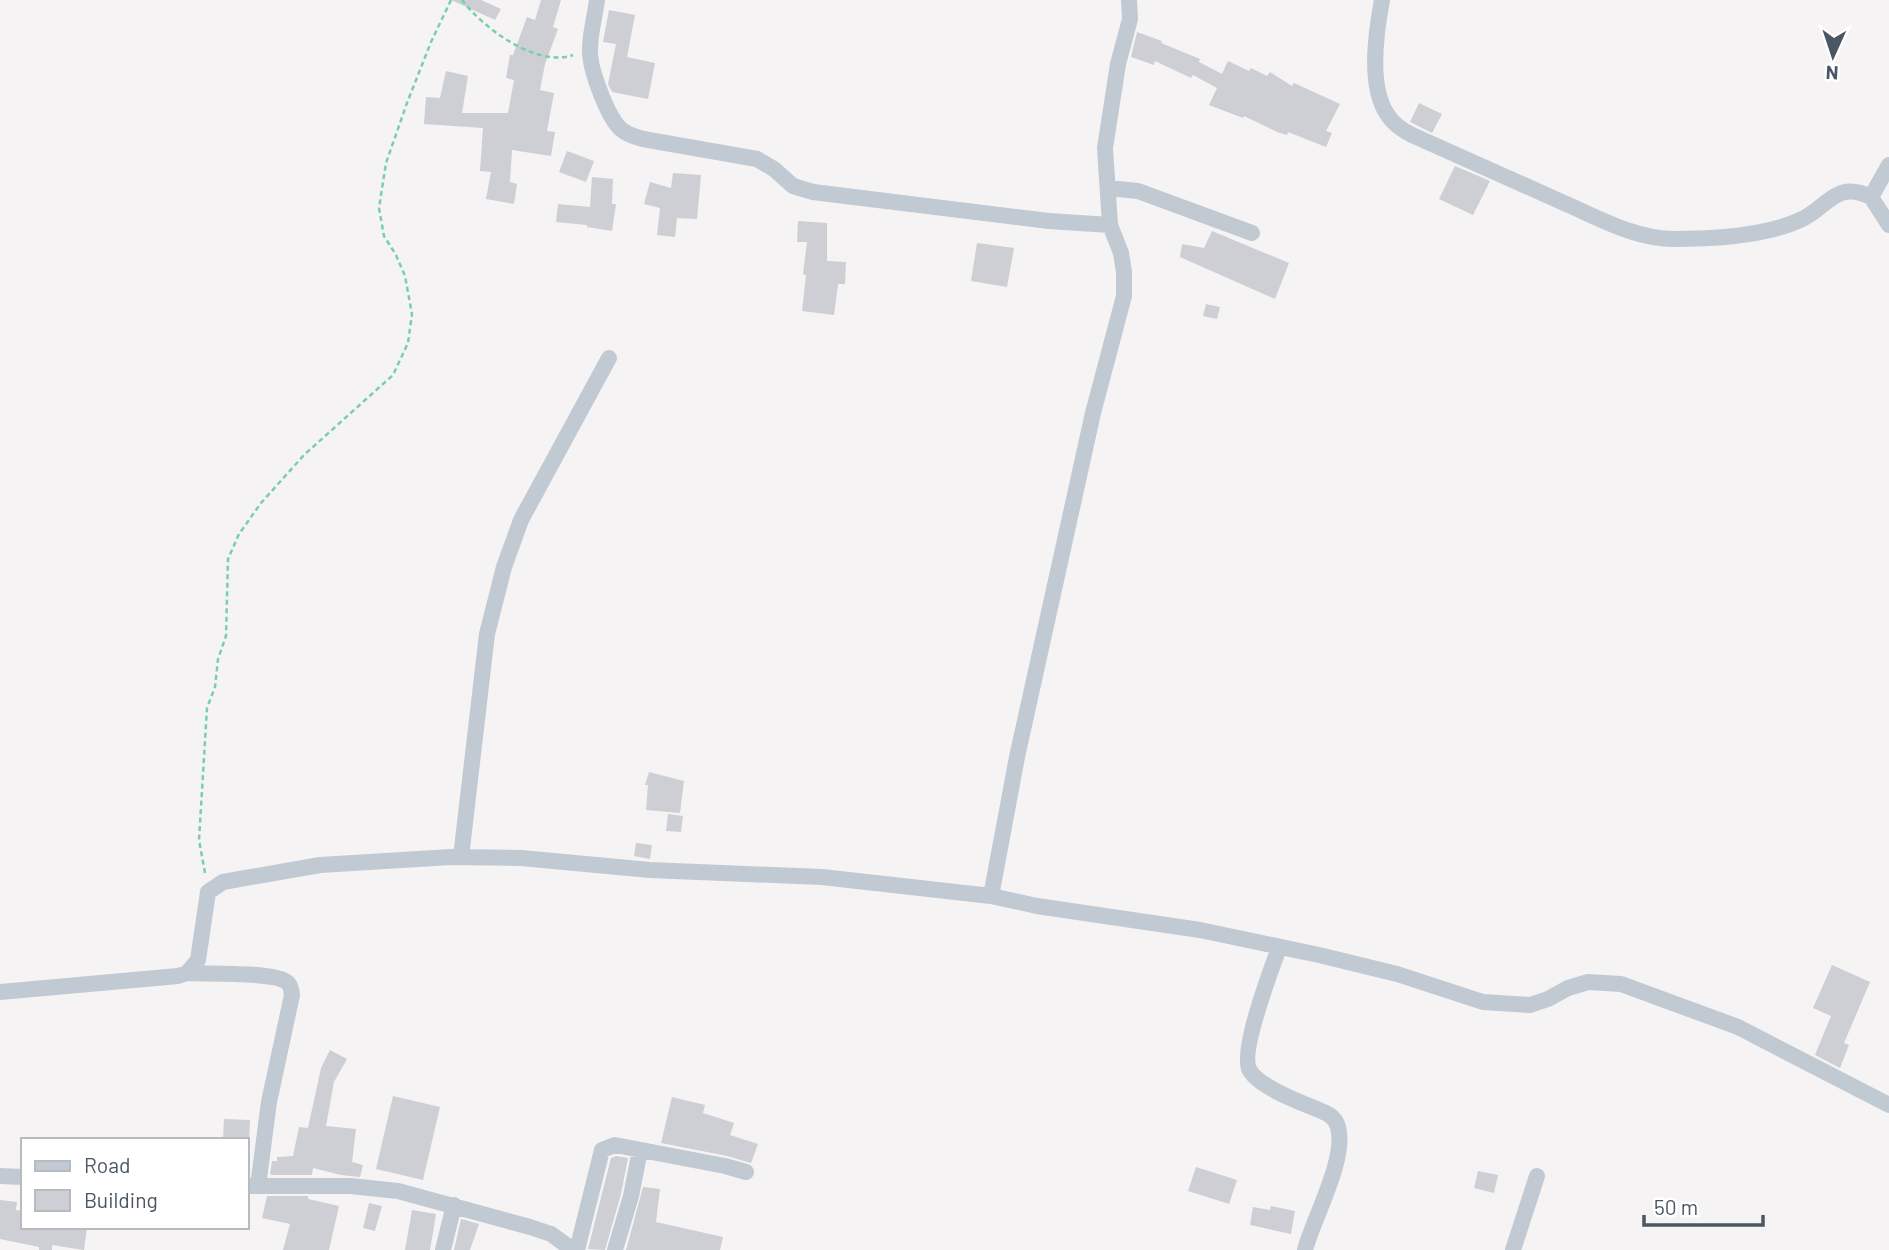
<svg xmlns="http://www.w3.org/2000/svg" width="1889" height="1250" viewBox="0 0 1889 1250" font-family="Barlow,sans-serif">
<rect width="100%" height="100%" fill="#f5f3f3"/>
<path fill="#cdcfd5" d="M451,0h30l20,9 -6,11z
M541,0h20l-8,27 5,2 -13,35 -5,26 14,3 -7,38 8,1 -4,24 -39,-6 -2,32 7,2 -3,20 -28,-5 5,-27 -11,-1 3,-43 -59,-4 2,-27 14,1 6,-27 22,5 -6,37h46l6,-33 -8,-2 4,-23h3l14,-38 8,3z
M609,10l26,5 -8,42 28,6 -7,36 -36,-7 -4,-8 8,-40 -13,-2z
M1137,32l25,9 -1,2 39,16 -1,3 23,12 6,-13 21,10 2,-3 16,8 3,-4 22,14 2,-3 46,21 -14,27 6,2 -6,14 -38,-15 -1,3 -10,-3 -33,-16 -1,2 -34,-13 8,-17 -24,-13 -2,3 -36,-17 -1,4 -23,-8z
M1419,103l23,11 -10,19 -22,-11z
M567,151l27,10 -8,21 -27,-10z
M1455,166l35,15 -17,34 -34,-16z
M673,173l28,2 -4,44 -20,-1 -2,19 -18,-2 3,-27 -16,-4 6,-22 21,6z
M592,177l21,2 -1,25h4l-4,27 -25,-4v-2l-31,-3 2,-18 32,3z
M798,221l29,2v38l19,1 -1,22h-7l-4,31 -32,-4 4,-36 -3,-1 4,-32h-10z
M1212,231l77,32 -14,36 -95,-42 2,-13 22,4z
M977,243l37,5 -7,39 -36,-6z
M1206,304l14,3 -3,12 -14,-3z
M649,772l35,9 -4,32 -34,-3 2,-25h-3z
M668,814l15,2 -2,16 -15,-1z
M636,843l16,2 -2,14 -16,-3z
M1832,965l38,17 -26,61 5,2 -9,23 -25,-13 16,-39 -18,-8z
M330,1050l17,9 -13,23 -8,44 30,3 -4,33 11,3 -3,12 -19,-2 -28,-7 -1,7h-40l-2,-1 2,-13h5v-4l16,-1 6,-29 9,1 13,-60z
M393,1096l47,11 -17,73 -47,-11z
M672,1097l33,8 -2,8 31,10 -4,12 28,9 -7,19 -24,-7 -66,-13z
M224,1119l26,1 -1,20h-26z
M616,1156l12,2 -7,36 -16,56 -17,-1 23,-91z
M1196,1167l41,13 -8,24 -41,-13z
M1478,1171l20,4 -4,18 -20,-5z
M643,1187l17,2 -4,33 67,15 -3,13h-94z
M267,1196h41v3l31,7 -10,44h-46l7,-26 -28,-6z
M0,1200l17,2 -1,8 7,1v16h64l-3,23 -32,-5v5h-13v-3l-39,-8z
M369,1203l13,3 -7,25 -12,-3z
M1271,1206l24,5 -4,23 -41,-9 3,-18 17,3z
M412,1210l24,4 -6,36h-25z
M461,1219l18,5 -9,26h-16z"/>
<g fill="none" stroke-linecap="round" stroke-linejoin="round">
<path stroke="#7ad0a6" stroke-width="2.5" stroke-dasharray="5 3.5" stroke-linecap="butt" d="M462,0c21,28 75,68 111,55
M205,873l-6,-33 8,-132 8,-21 3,-28 8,-23 2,-77 11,-25 22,-31 43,-48 89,-80 15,-32 4,-29 -7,-38 -9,-21 -12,-19 -5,-28 7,-45 21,-60 24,-61 20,-42"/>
<path stroke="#c1cad2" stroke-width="16" d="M597,0c-2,16 -7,33 -7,49 -1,19 18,70 32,81 6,5 14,7 21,9l114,20 17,10 19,17 20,6 236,29 61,4
M1382,0c-6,32 -14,85 5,114 6,10 15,16 25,21 51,23 101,45 152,68 35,15 71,36 110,36 38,0 92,-3 126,-19 27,-11 35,-41 71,-23l18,28
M1108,188l30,3 114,42
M1871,197l18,-32
M461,857l26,-223 17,-67 17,-47 88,-162
M991,896l26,-139 76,-344 31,-117v-24l-3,-19 -11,-28 -5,-77 13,-84 12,-45 -1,-19
M1279,948c-8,22 -40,106 -29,123 10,16 47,30 64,37 10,4 21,7 24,19 9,32 -25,92 -33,123
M187,973c20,1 85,-1 98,8 6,3 6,8 7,14l-23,107 -11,84
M0,992l178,-16 9,-3 11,-13 10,-68 15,-10 97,-17 131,-8 70,1 129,12 172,7 169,19 46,10 163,24 119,25 78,19 86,28 47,3 18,-6 20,-11 20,-6 33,2 117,43 151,78
M0,1176l23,1
M247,1186h103l48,5 132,36 21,7 22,16
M443,1250l11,-45
M577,1250l25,-100 13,-5 110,21 21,6
M615,1250l16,-54 9,-46
M1513,1250l24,-74"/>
</g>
<rect x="21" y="1138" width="228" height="91" fill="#ffffff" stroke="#b7bbc0" stroke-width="2"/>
<rect x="35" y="1161" width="35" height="10" fill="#c1cad2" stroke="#b7bbc0" stroke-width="2"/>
<text x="84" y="1173" font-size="21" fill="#4a5661">Road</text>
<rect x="35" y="1190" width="35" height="21" fill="#cdcfd5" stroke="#b7bbc0" stroke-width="2"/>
<text x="84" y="1208" font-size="21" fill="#4a5661">Building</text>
<g transform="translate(1833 56) rotate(183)" stroke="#ffffff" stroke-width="5" paint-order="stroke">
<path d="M0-5L12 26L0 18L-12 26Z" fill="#4a5661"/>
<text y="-10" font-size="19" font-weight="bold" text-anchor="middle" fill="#4a5661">N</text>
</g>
<path d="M1644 1215v10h119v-10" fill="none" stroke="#4a5661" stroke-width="3.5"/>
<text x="1654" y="1215" font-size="21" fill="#4a5661" stroke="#ffffff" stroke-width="5" paint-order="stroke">50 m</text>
</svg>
